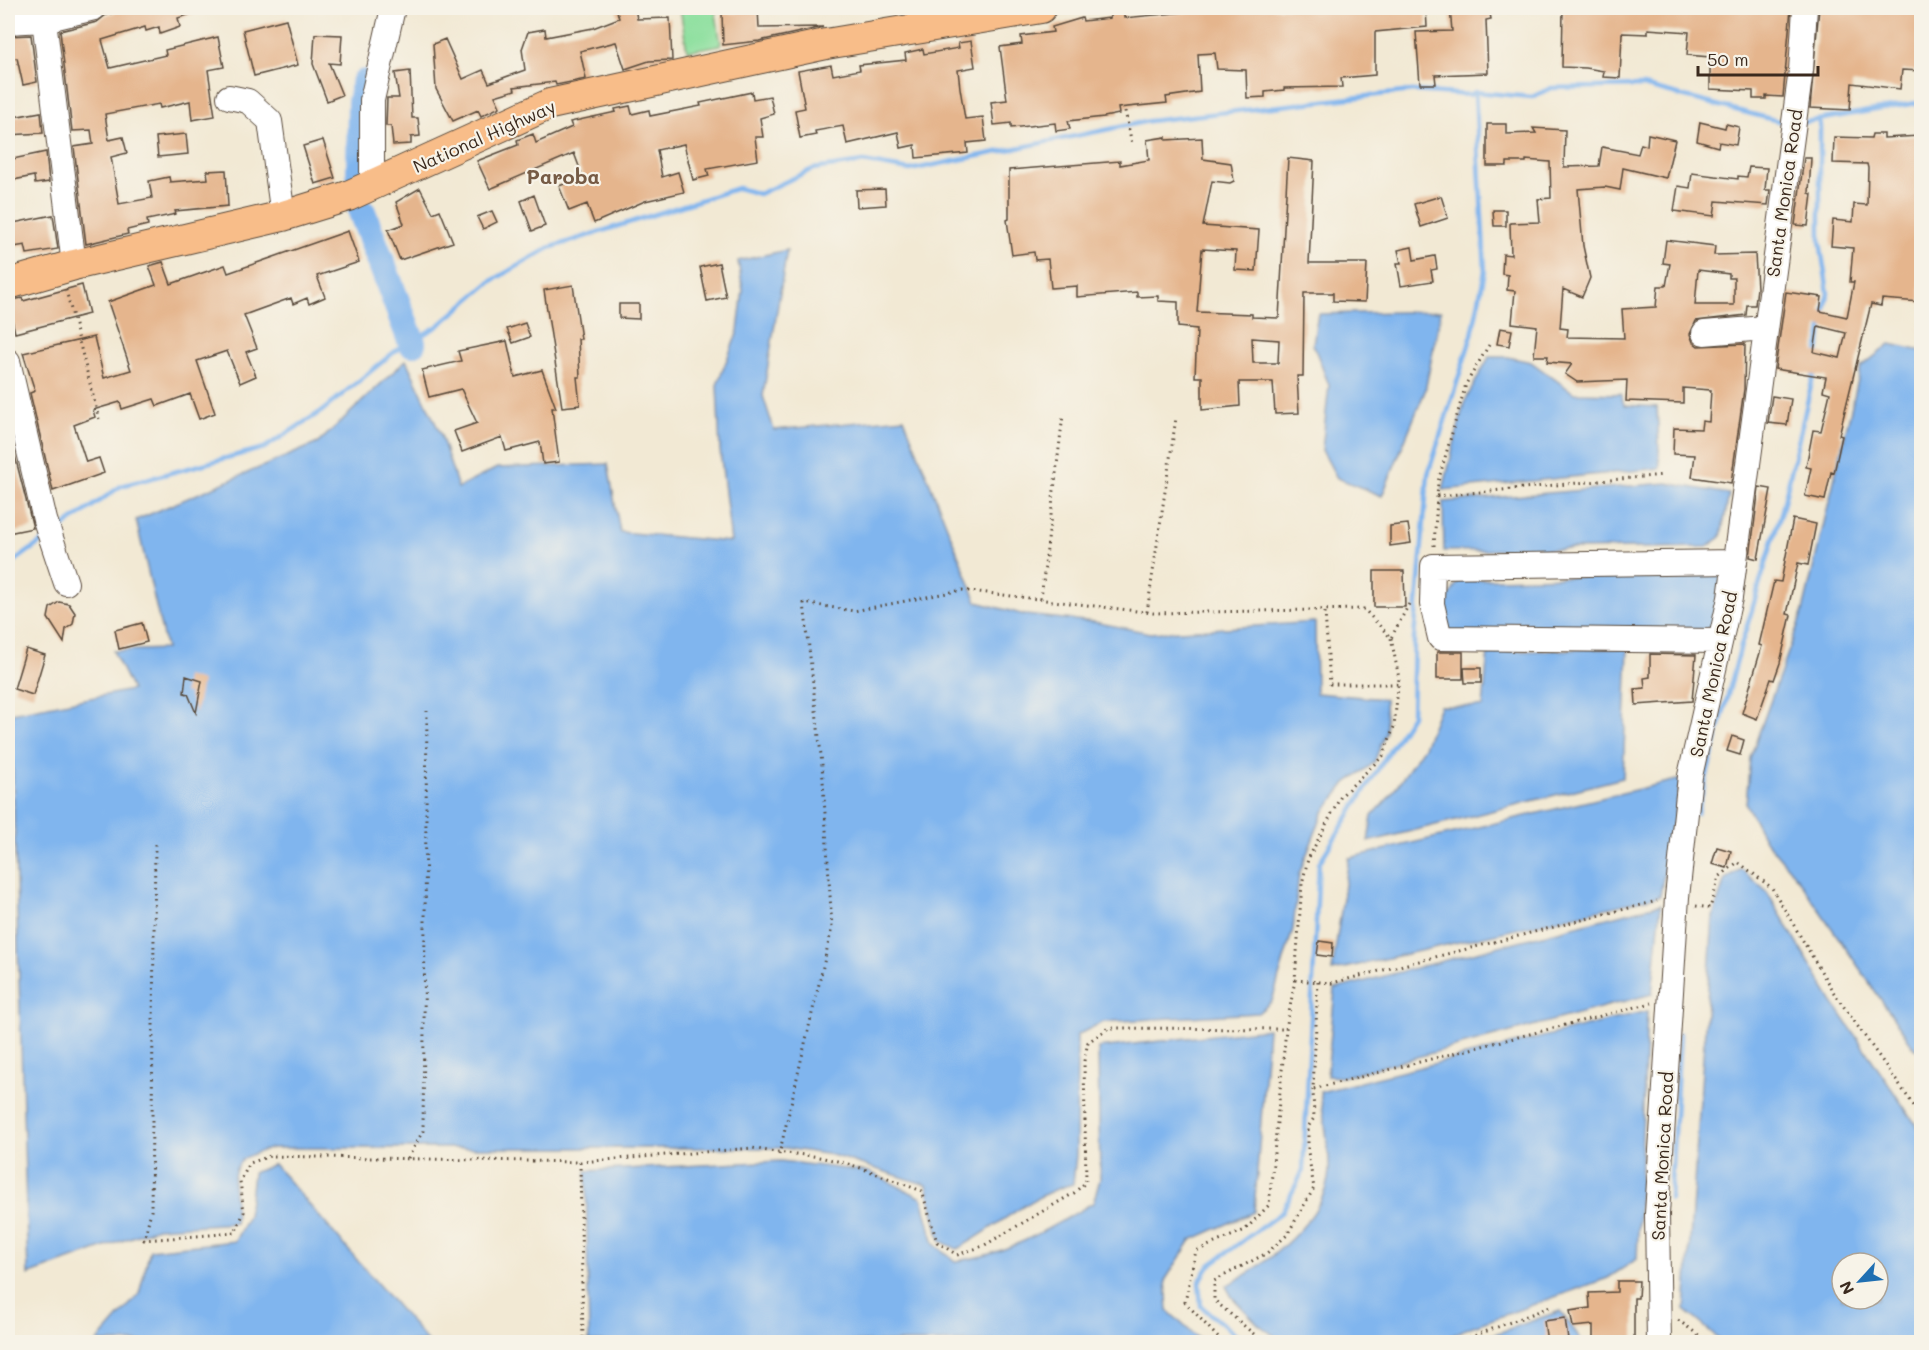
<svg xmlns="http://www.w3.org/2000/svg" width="1929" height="1350" viewBox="0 0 1929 1350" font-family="Mali,sans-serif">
<rect width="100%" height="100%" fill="#f7f3e8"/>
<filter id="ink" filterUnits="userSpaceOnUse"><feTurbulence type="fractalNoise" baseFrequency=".0167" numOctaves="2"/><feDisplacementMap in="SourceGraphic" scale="12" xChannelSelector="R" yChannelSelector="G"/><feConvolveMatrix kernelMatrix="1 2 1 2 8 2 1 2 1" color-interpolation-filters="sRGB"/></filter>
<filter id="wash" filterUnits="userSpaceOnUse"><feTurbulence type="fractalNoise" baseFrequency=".008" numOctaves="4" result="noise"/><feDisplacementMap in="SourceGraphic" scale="24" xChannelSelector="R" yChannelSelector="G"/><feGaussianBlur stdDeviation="1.35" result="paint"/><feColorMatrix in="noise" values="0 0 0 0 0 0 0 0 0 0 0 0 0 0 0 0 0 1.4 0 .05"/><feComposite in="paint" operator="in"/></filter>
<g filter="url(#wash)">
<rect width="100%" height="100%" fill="#f2e9d4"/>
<path fill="#90e0a0" stroke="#66855f" stroke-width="1.5" d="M680,8h35l6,37 -34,6z"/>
<path fill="#80b5ee" stroke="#5e7086" stroke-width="1.5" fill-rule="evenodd" d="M787,250l-24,146 11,34 130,-12 73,184 48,13 69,7 56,11 165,-11 1,71 69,6 1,32 -12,32 -28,20 -23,30 -24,61 -6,55 -21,72 -14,12 -155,9 -26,13 -1,120 -3,29c-45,11 -77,45 -116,65l-17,-8 -13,-56 -95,-30 -47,-7h-513c-8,3 -24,6 -30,12 -17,17 -3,43 -7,63l-78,5 -129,47 -17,-562 121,-23 -19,-39 53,-2 -30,-129 182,-77 88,-83 35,75 17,53 39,-20 111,-4 12,68 111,10 -11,-92 -3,-65 21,-54 5,-41 -5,-29z
M1441,311l-16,80 -43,105 -45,-18 -15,-28 7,-65 -16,-41 5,-30z
M1890,344l32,7 -1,700 -6,-2 -117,-170 -33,-39 -19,-36 4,-46 53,-147 58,-244z
M1489,357h19l23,5 43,31 47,1 3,11 33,2 3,61 -217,22 21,-87z
M1667,483l62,11 -8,43 -14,10 -263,4 -1,-49z
M1708,573l16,1 -10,52 -13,6 -258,2 1,-28 15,-26z
M1628,648l-5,130 -255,64 4,-26 19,-21 33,-48 16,-41 43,1 5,-55z
M1681,779l-21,117 -328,75 17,-113z
M1741,869l26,23 65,109 89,131v210h-198l-38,-32 28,-393 12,-38zM1842,1263h36v36h-36z
M1661,904l-9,90 -310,83 -15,-1 8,-87z
M1647,1011l-10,248 -29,19 -143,51 -23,13h-159l-25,-18 -26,-27 -6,-11c40,-21 101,-67 103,-116 1,-25 -6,-53 -9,-78z
M1268,1029l-14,183 -63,28 -25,39 2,32 34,31h-613l-3,-171 195,-10 89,11 52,26 12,46 21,17c49,-4 96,-34 138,-58l7,-24 -2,-131z
M274,1164l154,178h-331l42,-48 11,-44 85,-9 13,-25 5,-43z
M1560,1311l23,31h-111z"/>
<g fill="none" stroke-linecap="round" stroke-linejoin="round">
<path stroke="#80b5ee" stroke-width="4.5" d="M1800,123l122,-21
M1817,358l11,-65 -8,-52v-121
M56,532l65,-46 143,-38 58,-37 76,-62 40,-23 52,-44 59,-34 189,-60 21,6 54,-25 50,-7 47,8 239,-49 263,-30 58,4 5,-3 57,5 19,-9 92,-2 143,37
M8,566l36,-26
M1697,813l43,-164 42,-139 33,-141
M1670,1199l10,-165
M1244,1342l-43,-36 -2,-24 11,-17 72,-53 21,-41 16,-308 93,-148 2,-76 14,-165 44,-139 13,-64 -10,-179"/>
<path stroke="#80b5ee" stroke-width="28" d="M360,173l1,-71 4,-19
M362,212l50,131"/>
</g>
<g id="blocks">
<path fill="#e5b58d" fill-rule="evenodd" d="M130,8h71v3l-23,7 2,9 -20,7 -1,-7 -13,4 -1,-4 -43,13 8,28 56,-13 -1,-5 53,-13 6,30 -16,3 7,46 -23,4 -2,-19 -30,7 -1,-4 -54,10 4,26 14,-3 4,16 -16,4 8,47 33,-6 -3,-17 20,-4 1,5 38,-3 -1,-8 19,-1 2,36 -53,5 1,3 -29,6 1,5 -21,5 1,4 -42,10 -12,-97 19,-3 -2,-14 -19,1 -12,-100 37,-9 9,-7z
M616,8h19l2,11 33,-1 2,42 -23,1 -24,8 -9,-27 -36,9 6,28 -30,6 -1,-3 -41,5 1,3 -20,6 5,11 -19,9 -3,-6 -25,11 -17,-32 -3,-45 12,-5 18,40 20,-9 6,13 36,-13 -3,-21 6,-17 17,-3 1,8 47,-9 26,-10z
M737,8h21l1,20 64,-1 -64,14 -36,4 -1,-32h16z
M1227,8h199l1,19 -52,5v43l-34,3 1,9 -58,1v2l-19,2v5l-18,1 -1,-28 -29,-1 -2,-16 -17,1 2,38 -34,5 1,6 -49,5 1,6 -15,3 -36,4 2,8 -14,2 -1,-8 -44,5v-5l-17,2 -3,-23 16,-2 -7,-53 22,-3 -1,-8 32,-4 -1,-5 30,-9 1,3 27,-3v-4l14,-1v5z
M1450,8h39l2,11 -5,1 2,53 -53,2 1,9h-16l-4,-52 36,-1z
M1563,8h228l-8,89 -17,-1v3h-13v-8l-43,-2v-32l-23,-2 2,-23 -41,-3v5l-26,-1 -2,45 -17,-1 1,-6 -18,-3 -24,-1z
M1819,8h99l4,63 -20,-1 -2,19 -48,-6 -2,27 -40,-2z
M286,19l12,46 -44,11 -11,-46z
M315,34l27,1 -2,29 -11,-1 13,32 -15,6 -14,-37z
M31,35l6,47 -14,3 -6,-27 -9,2v-24z
M971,41l4,26 -17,3 2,18 5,31 18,-2 3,24 -19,2 1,10 -52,5 -1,-13 -14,3 -3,-16 -51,12 -4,-18 -28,5 1,4 -16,3 -5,-28 10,-2 -7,-37 33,-6 2,10 27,-5 -1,-5 47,-5 -1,-7 18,-4 1,5 35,-6 -1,-5z
M410,71l2,47h6l2,18 -9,1v7l-18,1 -2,-19h-5l1,-28h12l-4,-25z
M752,92l1,7 17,-3 4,18 -14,4 3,19h-8l3,23 -51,9 2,7 -16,4 -9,-36 -27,6 5,27 16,-5 6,20 -39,9 -51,22 -7,-19 -18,7 -10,-25 24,-9 -9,-24 -84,36 -13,-28 41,-16 -1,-5 16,-6 3,9 36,-16 -2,-5 46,-10 -1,-3 15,-3 2,8 17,-4 1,6 51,-10 -1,-3z
M41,112l2,21 -35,2v-17z
M1700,122l25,6 1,-4 13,3 -3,18 -17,-3 -1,5 -21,-6z
M1487,124h19v10l30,-1 -3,-5 32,2 -1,37 35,-1 3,-19 36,7 3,-10 6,2 1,-12 27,6 -9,38 -43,-10 -3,22 -15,-3 -27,2 5,57 7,32 -8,19 -19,-8 -3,39 8,1 -1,8 57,1 -2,-29 34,-2 2,-21h8l4,-22 -7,-1 3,-23 49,6 -1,9 41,-1 2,34 -2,17h-8l-1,10 -50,6 -6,13 3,8 5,4 47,-2 -1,45 -13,94 -39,-6 3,-22 -22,-1 1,-26 27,1 1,-8 7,1 2,-32 -28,-2v15l-57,-2 1,-21 -50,2 -12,-8 7,-10 -25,-2 1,-6h-14l3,-30 -25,-3 3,-32 -8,-1 1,-15 -6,-1 1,-20 8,1 -1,-32 30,-1 -2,-23 13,-1 -1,-36 -24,-2v2h-19v4h-20zM1698,270l31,4v4h5v27h-39z
M186,134l2,20 -30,3 -2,-20z
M1872,134h12v4l36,-2v166l-38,-3 -1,7 -10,-2 -32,131 3,1 -8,37 -3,-1 -6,28 -20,-4 6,-28 -5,-1 7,-37 8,1 9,-38 -7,-2 3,-14 -51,-8 11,-77 36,5 -2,14 27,6 7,-35h-4l3,-34 -22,-2 2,-26 20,2 1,-18 13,1 1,-37 -1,-4 -34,-1 1,-26 37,1zM1818,326l28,7 -6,25 -26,-6z
M1166,137v3l36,-2 1,21 28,4 3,18 -4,2 -18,-2 -9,45 56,4 -3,41 -21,-1 1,-19 -34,-2 -5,63 55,2v3l27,1 9,-160 26,3 -5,102h58l-2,39 -32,-1v-8h-29l-1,83h-6l2,37 -24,1 -2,-32h-34l1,24 -38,4v-33h-7l2,-48 -19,-2v-25l-20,-1v-5l-21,1v-5l-60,5v-11l-26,2 -3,-29 -13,1 -1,-8 -22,3 -5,-35 2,-1v-49l111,-9v4l29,-5 -2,-20zM1252,338l27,2 -1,23h-25z
M323,140l12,38 -20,6 -12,-38z
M46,152l3,30 -14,2 -1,-8 -26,5v-21z
M1804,158h7l-2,35 3,1 -4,32 -13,-1z
M1749,167l18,1 -2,22h5l-2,15 -52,-4 -2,15 -40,-5 4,-25 12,2 2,-15 46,6v-3l9,1z
M420,188l13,25 7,-3 13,32 -53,18 -12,-30 16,-6 -8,-22z
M885,189l1,16 -29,2 -1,-17z
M534,195l11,31 -13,5 -11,-30z
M1441,196l7,22 -27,9 -7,-23z
M1493,210h13v16h-12z
M492,211l5,11 -14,7 -6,-12z
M53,215l5,34 -31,5 -2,-9 -17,3v-24z
M348,231l11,31 -42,14 8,21 -16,7 -2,-6 -14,6 -2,-6 -47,17 13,33 -11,4 10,24 -16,7 -13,-32 -30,10 18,52 -16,6 -9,-25 -33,12 -3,-7 -32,10 -2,-7 -27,8 2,7 -21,8 12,37 13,-4 5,15 -51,18 -23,-98 5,-2 -12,-38 71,-16 10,41 27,-8 -23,-68 48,-17 -7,-19 14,-4 8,22 54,-19 3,8z
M1412,247l2,13 21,-4 2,13 -6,1 2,11 -32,5 -4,-23h4l-3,-13z
M719,263l7,34 -19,4 -7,-34z
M82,285l7,29 -74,19 -7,-32 14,-3 1,3z
M573,285l8,54h-3l2,38h-3l3,28 -18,2 -18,-117z
M619,304h20v15l-20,-1z
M525,323l5,14 -17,6 -6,-14z
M1500,328l12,2 -3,16 -12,-2z
M507,341l8,36 27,-7 14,38h-4l7,54 -16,2 -3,-22 -34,9 -4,-14 -40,15 -8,-21 23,-8 -16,-34 -32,8 -7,-27 39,-9 -3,-10z
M1772,396l19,3 -4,26 -19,-2z
M12,444l21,84 -25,5v-88z
M1759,487l12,2 -13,70 -8,-2z
M1793,519l23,5 -8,41 -10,-2 -11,51 4,1 -11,48 -6,17 -3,-1 -14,40 -15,-6 20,-67 -3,-1 15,-64 7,1z
M1408,524l3,19 -21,3v-20z
M1374,571h30l1,36h-31z
M59,602l10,2 6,9 -2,11 -7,5 -2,14 -16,-25 2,-10z
M142,623l5,19 -28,7 -4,-19z
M26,649l19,6 -12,40 -19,-6z
M1437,652h26v27h-26z
M1650,654l46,1 -4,46 -56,4 -1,-16 10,-1 -1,-10 6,-1z
M1464,668h17v15h-16z
M186,676l16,5 -6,32 -8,-19 -4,-1z
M1732,736l12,4 -4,15 -13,-4z
M1717,847l14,4 -4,17 -15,-4z
M1319,941l14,2 -1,14 -15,-2z
M1617,1281h22l-1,17h-4v44h-41v-17l-20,2 -3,-16 20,-3 -1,-15 28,-1z
M1565,1318l3,22 -21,2 -3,-21z"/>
</g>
</g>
<g filter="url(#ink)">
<use href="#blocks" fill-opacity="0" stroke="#564739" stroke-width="1.5"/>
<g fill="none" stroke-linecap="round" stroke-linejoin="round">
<g stroke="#564739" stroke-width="26">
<path id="minor" d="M45,8l-1,12 30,245
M8,22l36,-2 50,-12
M229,97l19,4 22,20 13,95
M372,185v-85l21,-92
M1704,333l61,-5
M8,361l37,159 21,63
M1720,641l-280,-3 -8,-34 1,-38 302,-4
M1659,1342l-2,-128 20,-317 13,-121 40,-178 71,-528 4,-62"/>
</g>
<g stroke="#564739" stroke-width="32">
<path id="major" d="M8,284l66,-19 209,-49 65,-20 202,-92 276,-60 215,-36"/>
</g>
<path stroke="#564739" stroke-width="3" stroke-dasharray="1.5 4.5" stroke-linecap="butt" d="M1125,111l7,33
M66,290l33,129
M1437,496l227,-21
M1434,546l4,-64 28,-98 23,-39
M1041,599l22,-184
M1147,612l29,-194
M1325,612l5,72h68
M155,844l-4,367 -7,29 91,-7 9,-21 -4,-31 10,-18 20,-7 310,6 173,-14c25,6 50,5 75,11 31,6 63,21 94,32l15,51 20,13 26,-9 91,-53 12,-11 -2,-121 4,-19 21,-14 177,1 9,-49 7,-96 6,-25 33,-63 42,-40 11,-29 5,-49 -8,-40
M1696,906l14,2 9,-31 19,-15 34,26 60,102 90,127
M1295,980l37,3 325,-82
M1318,982l-5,107 339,-86
M779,1155l53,-227 -10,-164 -18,-161 50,8 108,-21 191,23 211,-4 27,29 18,-34h4
M408,1158l15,-27 4,-420
M580,1162l3,180
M1678,1320l30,22
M1222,1342l-37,-40 11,-51 49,-21 24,-25 17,-176
M1263,1342l-49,-42v-19l53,-28 20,-18 27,-47 -6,-36v-25l6,-9 -1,-29
M1458,1342l92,-35"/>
<use href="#minor" stroke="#fff" stroke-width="24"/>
<use href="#major" stroke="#f8bd89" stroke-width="30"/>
</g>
</g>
<g text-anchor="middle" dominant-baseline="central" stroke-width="4.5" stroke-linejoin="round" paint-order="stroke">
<g font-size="18" fill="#3b2a1e" stroke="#f7f3e8">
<text transform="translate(484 136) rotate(-24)">National Highway</text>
<text transform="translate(1784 193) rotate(-82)">Santa Monica Road</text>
<text transform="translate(1713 674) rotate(-78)">Santa Monica Road</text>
<text transform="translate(1662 1156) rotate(-87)">Santa Monica Road</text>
</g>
<g font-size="20" font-weight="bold" fill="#765b45" stroke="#f7f3e8">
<text x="563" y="176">Paroba</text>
</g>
</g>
<rect width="1929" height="1350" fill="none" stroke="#f7f3e8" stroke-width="30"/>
<g transform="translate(1860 1281) rotate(243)"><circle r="28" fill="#f7f3e8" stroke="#aca397" stroke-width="1.5"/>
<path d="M0-4.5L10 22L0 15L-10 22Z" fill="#1f6fb2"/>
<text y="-9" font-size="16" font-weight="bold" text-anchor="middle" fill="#3b2a1e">N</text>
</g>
<path d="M1698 66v9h120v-9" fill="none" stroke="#3b2a1e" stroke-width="3"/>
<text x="1707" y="66" font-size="18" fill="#3b2a1e" stroke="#f7f3e8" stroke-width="4.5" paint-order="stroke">50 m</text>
</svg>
